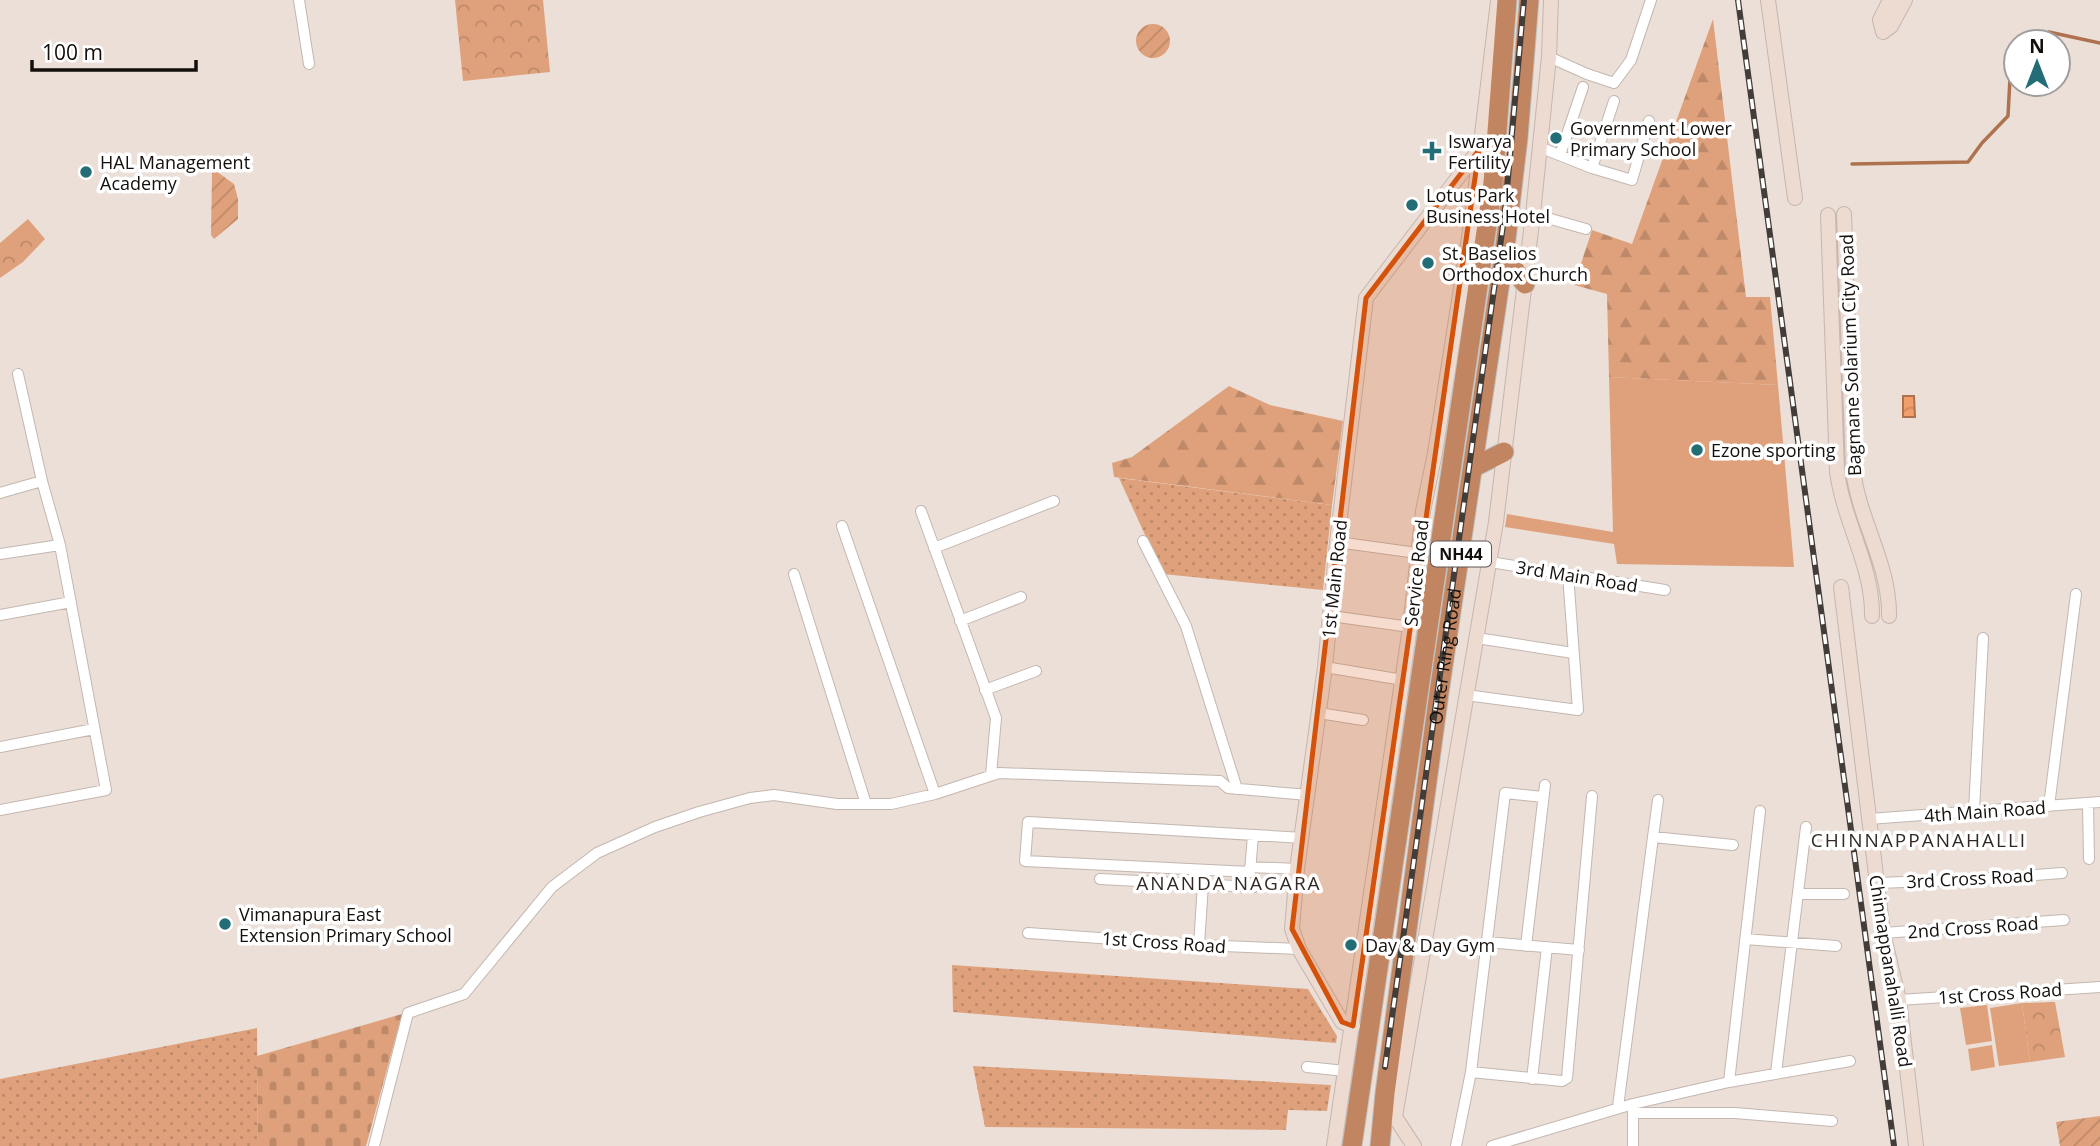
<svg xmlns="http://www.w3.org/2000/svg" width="2100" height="1146" viewBox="0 0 2100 1146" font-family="'Open Sans',sans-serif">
<defs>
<pattern id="grass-dots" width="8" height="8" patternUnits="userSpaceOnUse" patternTransform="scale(1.75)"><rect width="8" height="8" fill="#dfa17b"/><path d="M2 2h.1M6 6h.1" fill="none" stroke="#be8969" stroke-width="1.8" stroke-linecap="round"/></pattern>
<pattern id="forest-firs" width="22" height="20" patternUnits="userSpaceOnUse" patternTransform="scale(1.75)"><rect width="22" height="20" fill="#dfa17b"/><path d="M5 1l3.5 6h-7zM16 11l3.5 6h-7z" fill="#be8969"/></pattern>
<pattern id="cemetery-stones" width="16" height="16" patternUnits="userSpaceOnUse" patternTransform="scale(1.75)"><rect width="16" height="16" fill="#dfa17b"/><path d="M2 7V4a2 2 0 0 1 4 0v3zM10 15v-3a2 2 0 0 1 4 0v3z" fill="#be8969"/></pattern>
<pattern id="park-crowns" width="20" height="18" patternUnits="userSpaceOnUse" patternTransform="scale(1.75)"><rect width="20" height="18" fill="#dfa17b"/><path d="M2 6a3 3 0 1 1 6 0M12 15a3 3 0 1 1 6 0" fill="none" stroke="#be8969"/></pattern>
<pattern id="garden-furrows" width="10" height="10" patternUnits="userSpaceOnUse" patternTransform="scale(1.75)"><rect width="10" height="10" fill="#dfa17b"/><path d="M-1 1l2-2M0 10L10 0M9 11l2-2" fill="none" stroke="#be8969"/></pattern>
<pattern id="water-waves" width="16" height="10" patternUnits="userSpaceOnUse" patternTransform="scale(1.75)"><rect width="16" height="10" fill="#f19e6b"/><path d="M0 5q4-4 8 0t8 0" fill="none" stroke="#ce875c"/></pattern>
</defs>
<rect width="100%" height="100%" fill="#ebdfd8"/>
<path fill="url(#grass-dots)" d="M1119,478l213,27 -9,85 -160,-16z
M952,965l356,24 29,47 -1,7 -383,-31z
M257,1028l1,118h-258v-67z
M973,1066l358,19 -4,26 -39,-1 -2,20 -301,-3z"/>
<path fill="url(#forest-firs)" d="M1713,19l33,278h24l8,88 -169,-8 -2,-83 -33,-9 18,-55 40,14z
M1229,386l41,19 73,16 -11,84 -218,-28 -2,-14 20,-6z"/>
<path fill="url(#cemetery-stones)" d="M402,1014l-36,132h-108l-1,-90z"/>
<path fill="url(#park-crowns)" d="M455,0h88l7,72 -87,9z
M28,219l17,20 -22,23 -23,16v-35z
M2055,1002l10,55 -35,5 -8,-59z"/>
<path fill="url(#garden-furrows)" d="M1136 41a17 17 0 1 1 34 0a17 17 0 1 1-34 0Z
M216,171l18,13 4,15v20l-24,20 -3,-4 1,-62z
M2100,1116v30h-40l-4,-24z"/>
<path fill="#dfa17b" d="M1609,377l169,8 16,182 -177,-3 -3,-20 -109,-17 2,-13 106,18z
M2022,1003l8,59 -31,4 -9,-58z
M1987,1005l5,36 -26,4 -6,-37z
M1992,1045l3,22 -24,4 -3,-22z"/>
<path fill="url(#water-waves)" stroke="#ae734e" stroke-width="2" d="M1903,396h11l1,21h-12z"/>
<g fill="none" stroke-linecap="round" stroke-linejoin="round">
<path stroke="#ae734e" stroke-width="3.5" d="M2035,42l14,-10 51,11
M1852,164l116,-2 14,-19 26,-27 3,-57 5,-4"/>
<g stroke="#c3b7b0" stroke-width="12">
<path id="street" d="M299,0l10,64
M1549,57l38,17 27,9 17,-23 20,-60
M1539,147l53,21 22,-67
M1560,155l23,-68
M1592,168l40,12 17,-59
M1533,214l53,15
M18,374l24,107
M0,493l42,-12 18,64 46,245 -106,20
M921,511l75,207 -5,57
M842,526l93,268
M1143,541l43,85 51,163
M1337,542l80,11
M934,548l120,-47
M0,554l60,-9
M1490,562l175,28
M794,574l72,230
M0,615l71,-13
M1331,616l79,11
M960,621l61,-24
M1477,638l96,15
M1325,667l78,13
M985,690l51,-19
M1466,695l112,15 -10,-136
M1319,713l44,7
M0,747l94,-18
M2088,803l1,56
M2049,806l27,-212
M1974,810l9,-172
M1869,819l231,-17
M1253,835l-3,37 -225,-11 3,-39c92,5 183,10 275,16
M1653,837l5,-37
M1250,867l47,2
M1100,879l154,8
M1878,883l103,-4 81,-6
M1798,894h46
M1028,933l171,12 100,4
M1883,933l181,-13
M1745,939l91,7
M1487,942l92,8
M1199,945l4,-61
M1526,946l19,-161
M1899,1000l201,-13
M1307,1067l38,4
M1471,1072l91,9 5,-3 25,-282
M1776,1073l30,-246
M1532,1079l15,-132
M1729,1082l31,-271
M1618,1107l35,-270 80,8
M1633,1107v39
M1633,1113h102l97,8
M374,1146l34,-133 56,-19 88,-107 45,-34 58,-26 44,-15 51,-14 24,-3 63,9h54l44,-10 64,-21 221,8 8,7 80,7
M1456,1146l15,-74 34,-279 38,4
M1492,1146l141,-42 96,-22 121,-21"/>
</g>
<g stroke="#c3b7b0" stroke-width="16">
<path id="secondary" d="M1768,0l27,198
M1890,0l-10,20 3,12 8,-6 14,-26
M1844,214l9,256c6,50 37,95 36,146
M1828,215l9,256c6,50 36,95 35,145
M1841,587l42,346 16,67 17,146
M1353,1026l-11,-4 -43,-73 -7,-20 5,-60 28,-202 12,-125 29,-244 113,-148
M1334,1146l76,-519 13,-116 12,-58 37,-235 26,-217
M1414,1146l-19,-29 101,-595 37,-308 16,-157 2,-57"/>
</g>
<g stroke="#c2c1c0" stroke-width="21">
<g id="highway">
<path d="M1504,255l21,29"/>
<path d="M1474,467l30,-15"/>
<path d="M1352,1146l141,-962 14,-184"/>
<path id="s1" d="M1380,1146l5,-53 54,-400 66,-445 13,-110 11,-138"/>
</g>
</g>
<use href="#street" stroke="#fff" stroke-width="10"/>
<use href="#secondary" stroke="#eddad0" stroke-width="14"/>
<use href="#highway" stroke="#c28561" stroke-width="19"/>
<g stroke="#423d39" stroke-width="6">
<path id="rail" d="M1738,0l156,1146
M1385,1067l120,-856 19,-211"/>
</g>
<use href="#rail" stroke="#fff" stroke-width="3.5" stroke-dasharray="10" stroke-linecap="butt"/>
</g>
<path fill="#d3520c" fill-opacity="0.2" stroke="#d3520c" stroke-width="5" stroke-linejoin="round" d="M1479,150l-126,876 -11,-4 -50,-93 74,-631z"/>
<g fill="#236d76" stroke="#fff" stroke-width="2.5">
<circle cx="1556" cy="138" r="7"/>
<path d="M1428.5 140.5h7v7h7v7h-7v7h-7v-7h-7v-7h7z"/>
<circle cx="86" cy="172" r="7"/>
<circle cx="1412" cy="205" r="7"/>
<circle cx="1428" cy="263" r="7"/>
<circle cx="1697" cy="450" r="7"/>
<circle cx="225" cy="924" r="7"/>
<circle cx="1351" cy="945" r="7"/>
</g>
<g text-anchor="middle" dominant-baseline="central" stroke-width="7" stroke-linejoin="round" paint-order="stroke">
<rect fill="#fff" stroke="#5a5755" stroke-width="2" x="1431" y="541.5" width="60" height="25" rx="5"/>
<g font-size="16" font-weight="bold" fill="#130f0c">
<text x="1461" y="554">NH44</text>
</g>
<g font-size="18" fill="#130f0c" stroke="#fff" text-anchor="start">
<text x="1570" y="128">Government Lower<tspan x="1570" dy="21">Primary School</tspan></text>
<text x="1448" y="141">Iswarya<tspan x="1448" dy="21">Fertility</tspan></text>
<text x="100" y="162">HAL Management<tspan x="100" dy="21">Academy</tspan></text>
<text x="1426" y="195">Lotus Park<tspan x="1426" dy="21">Business Hotel</tspan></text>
<text x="1442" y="253">St. Baselios<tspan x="1442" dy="21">Orthodox Church</tspan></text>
<text x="1711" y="450">Ezone sporting</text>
<text x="239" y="914">Vimanapura East<tspan x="239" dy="21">Extension Primary School</tspan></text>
<text x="1365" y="945">Day &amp; Day Gym</text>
</g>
<g font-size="18" fill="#130f0c" stroke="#fff">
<text transform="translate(1850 355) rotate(-92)">Bagmane Solarium City Road</text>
<text transform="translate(1416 573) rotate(-84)">Service Road</text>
<text transform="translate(1577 576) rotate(9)">3rd Main Road</text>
<text transform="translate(1334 579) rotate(-84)">1st Main Road</text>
<text stroke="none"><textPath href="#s1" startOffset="494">Outer Ring Road</textPath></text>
<text transform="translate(1985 811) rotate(-4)">4th Main Road</text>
<text transform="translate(1970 878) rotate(-3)">3rd Cross Road</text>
<text transform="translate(1973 927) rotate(-4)">2nd Cross Road</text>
<text transform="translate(1164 942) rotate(4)">1st Cross Road</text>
<text transform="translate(1891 971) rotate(81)">Chinnappanahalli Road</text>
<text transform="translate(2000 993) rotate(-4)">1st Cross Road</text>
</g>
<g font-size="19" letter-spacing="2" fill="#322924" stroke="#fff">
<text x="1919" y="840">CHINNAPPANAHALLI</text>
<text x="1229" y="883">ANANDA NAGARA</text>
</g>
</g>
<g transform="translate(2037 63)"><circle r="33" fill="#ffffff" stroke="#a19f9e" stroke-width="2"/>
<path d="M0-5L12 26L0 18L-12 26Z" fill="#236d76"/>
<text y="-10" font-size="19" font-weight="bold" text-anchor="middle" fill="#130f0c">N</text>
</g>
<path d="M32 60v10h164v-10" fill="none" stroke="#130f0c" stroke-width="3.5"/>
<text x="42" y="60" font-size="21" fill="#130f0c" stroke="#ffffff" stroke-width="5" paint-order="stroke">100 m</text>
</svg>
